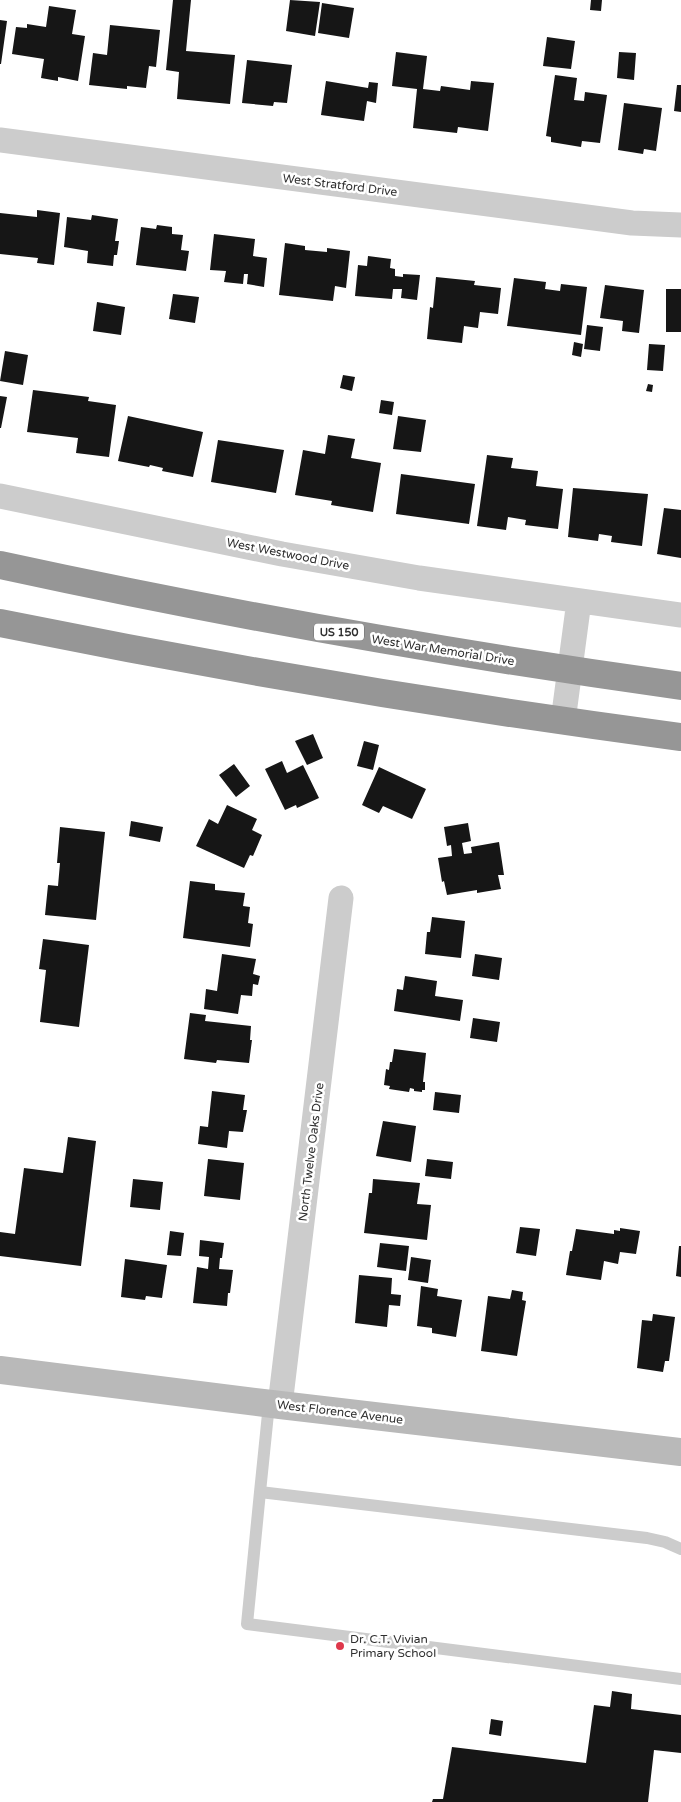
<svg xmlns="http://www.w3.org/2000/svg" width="681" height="1802" viewBox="0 0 681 1802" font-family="'Varela Round',sans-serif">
<rect width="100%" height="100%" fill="#fff"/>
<path fill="#161616" d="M173,0h18l-5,51 49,4 -5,49 -53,-5 2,-27 -13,-2z
M290,0l30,2 -5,34 -29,-5z
M591,0h11l-1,11 -11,-1z
M322,3l32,5 -5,30 -31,-5z
M49,6l27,4 -4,24 13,2 -7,45 -20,-4v4l-17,-3 3,-19 -32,-5 4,-27 11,1v-4l19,3z
M0,20l7,1 -6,43h-1z
M110,25l50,5 -4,37 -7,-1 -3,22 -19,-2v3l-38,-4 4,-32 14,2z
M547,37l28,4 -4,28 -28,-3z
M396,52l31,4 -4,33 17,2 1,-5 29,4 1,-9 23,2 -6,48 -30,-4 -1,6 -44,-5 4,-39 -25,-3z
M619,52l17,1 -2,27 -17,-2z
M247,60l45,5 -5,38 -13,-1 -1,4 -31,-3z
M555,75l22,3 -3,22 10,1 1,-9 22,3 -7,48 -18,-2 -1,6 -30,-5v-5l-5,-1z
M326,81l42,7 1,-6 9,1 -2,20 -9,-2 -3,20 -43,-6z
M677,85h4v27l-7,-1z
M624,103l38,5 -6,43 -12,-2 -1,5 -25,-4z
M37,210l23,3 -6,52 -17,-2 1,-5 -38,-4v-41l37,4z
M92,215l26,4 -3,22h4l-2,14h-3l-1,11 -26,-3 1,-12 -24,-4 3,-30 24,3z
M157,225l15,2v7l11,1 -2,15 8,1 -3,20 -50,-6 5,-38 15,2z
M214,234l41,5 -2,17 14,2 -3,29 -17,-3 1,-10h-4l-1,10 -19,-2 2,-11 -16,-1z
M285,243l20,3v4l22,2v-4l23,3 -4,37 -11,-2 -2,15 -54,-6z
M368,256l23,3 -1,9 5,1v7l8,1v-3l17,1 -3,25 -16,-2 1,-9h-9l-1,10 -37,-3 3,-31 9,1z
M436,277l39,4 -1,4 27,3 -3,26 -18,-2 -2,16 -14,-2 -2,17 -35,-4 3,-32 3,1z
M514,278l32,4 -1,7 15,2 1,-7 26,3 -6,48 -74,-9z
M605,285l39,5 -5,43 -17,-2 1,-10 -23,-3z
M666,289h15v43h-15z
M173,294l26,3 -4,26 -26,-4z
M97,302l28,5 -4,28 -28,-4z
M587,325l16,2 -3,24 -16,-2z
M574,342l9,2 -2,13 -9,-2z
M649,344l16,1 -2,26 -16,-1z
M5,351l23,4 -5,30 -23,-4z
M343,375l12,2 -3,14 -12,-3z
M648,384l5,1 -1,7 -6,-1z
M33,390l56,7 -1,4 28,4 -7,52 -33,-4 2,-15 -51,-6z
M0,396l7,1 -6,31h-1z
M381,400l13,2 -2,13 -13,-2z
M128,416l75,16 -10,45 -31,-6 1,-3 -13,-3 -1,2 -31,-6z
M398,416l28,4 -5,32 -28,-3z
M328,435l27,4 -4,19 30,5 -8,49 -42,-7 1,-4 -37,-6 8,-45 22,4z
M218,440l66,10 -8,43 -65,-11z
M487,455l26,3 -2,10 27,3 -2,15 27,3 -5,40 -33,-4 1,-5 -18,-3 -2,13 -29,-4z
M401,474l74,10 -6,40 -73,-10z
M573,488l75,6 -6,52 -31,-4 1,-6 -13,-2 -1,7 -30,-4z
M664,508l17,2v48l-24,-4z
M313,734l10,24 -16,7 -12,-24z
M364,741l15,4 -6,25 -16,-4z
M282,761l5,12 16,-8 16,33 -22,10 -1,-3 -11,5 -20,-41z
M234,764l16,22 -14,11 -17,-22z
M379,767l47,22 -14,30 -29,-13 -4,7 -17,-8z
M227,805l30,14 -5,11 10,5 -9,21 -3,-1 -6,13 -48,-22 13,-27 9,5z
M131,821l32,6 -3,15 -31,-6z
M468,823l3,18 -9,2 2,11 8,-1 -1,-6 28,-5 5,33h-6l3,14 -24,4v-3l-30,5 -3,-14 -2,1 -4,-24 14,-2 -1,-11 -4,1 -3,-19z
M60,827l45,5 -9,88 -51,-5 3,-30 10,1 2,-23h-3z
M190,881l25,3v6l30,3 -2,13 7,1 -2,16 5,1 -3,23 -67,-9z
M432,917l33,4 -4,37 -36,-4 2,-22h3z
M43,939l46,6 -10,82 -39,-5 6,-52 -7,-1z
M222,954l34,5 -3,15 7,2 -2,9 -5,-1 -1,12 -11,-1 -3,19 -34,-5 2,-20 11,2z
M475,954l27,4 -3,22 -27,-4z
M405,976l32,5 -2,15 28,4 -3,21 -66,-10 3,-22 6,1z
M190,1013l16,2 -1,6 46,5 -1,14h2l-3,23 -32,-3 -1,3 -32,-4z
M473,1018l27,4 -3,20 -27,-4z
M394,1049l32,4 -3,29h2v8h-3v2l-8,-1v-2l-4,-1 -1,4 -20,-3 1,-3 -6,-1 2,-16 3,1 1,-8h2z
M212,1091l33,4 -2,15h4l-4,22 -14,-1 -2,17 -29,-4 2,-18 8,1z
M435,1092l26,3 -2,18 -26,-3z
M383,1121l33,5 -5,36 -35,-6z
M68,1137l28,4 -15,125 -81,-10v-24l15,2 9,-66 39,5z
M208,1159l36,4 -4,37 -36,-4z
M427,1159l26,3 -2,17 -26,-3z
M133,1179l30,3 -3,28 -30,-3z
M373,1179l47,4 -3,21 14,1 -4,35 -63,-7 5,-40h3z
M520,1227l20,2 -4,27 -20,-3z
M620,1228l20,3 -4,23 -16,-2 -2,12 -14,-3 -3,19 -35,-5 4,-24h2l4,-22 38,5v-4l6,1z
M170,1231l14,2 -3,23 -14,-1z
M200,1240l24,3 -2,15h-2l-1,11 14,1 -3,23h-2l-1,13 -34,-3 4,-36 11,2 1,-12 -10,-1z
M380,1243l29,3 -3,25 -29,-4z
M679,1246h2v31l-5,-1z
M411,1257l20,3 -3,23 -20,-3z
M125,1259l42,6 -5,33 -16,-2 -1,4 -24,-3z
M359,1275l33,3 -1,16 10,1 -1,11 -11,-1 -2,22 -32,-4z
M421,1286l17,3 -1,7 25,4 -6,37 -24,-4v-5l-15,-2z
M512,1290l11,2 -1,8 4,1 -9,55 -36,-5 7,-55 22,3z
M653,1314l22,3 -6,44h-4l-2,11 -26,-4 5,-48 10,1z
M612,1691l20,3 -1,15 50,6v38l-27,-3 -6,52h-216l1,-3h10l9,-52 134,16 8,-58 16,2z
M491,1719l12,2 -2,15 -12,-2z"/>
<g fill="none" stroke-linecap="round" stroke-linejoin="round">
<path stroke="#ccc" stroke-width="12" d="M269,1404l-9,88 387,46 18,4 16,7
M260,1492l-13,132 434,55"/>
<path stroke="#ccc" stroke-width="25" d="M0,140l632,83 49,2
M0,496l282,58 137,24 262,37
M563,721l16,-120
M280,1405l61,-507"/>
<path stroke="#b9b9b9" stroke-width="28" d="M0,1370l280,35 401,47"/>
<path stroke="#969696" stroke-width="28" d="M0,565c225,49 453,89 681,121
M0,623c226,46 453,84 681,114"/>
</g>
<circle fill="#de384b" stroke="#fff" stroke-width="2" cx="340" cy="1646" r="5"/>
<g text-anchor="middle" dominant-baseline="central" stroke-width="5" stroke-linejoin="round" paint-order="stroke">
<rect fill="#fff" stroke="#6d6d6d" stroke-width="1" x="314" y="623.5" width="50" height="17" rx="4"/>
<g font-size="11" font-weight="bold" fill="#2f2f2f">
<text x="339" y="632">US 150</text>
</g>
<g font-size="12" fill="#2f2f2f" stroke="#fff">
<text transform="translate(340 185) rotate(7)">West Stratford Drive</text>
<text transform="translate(288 554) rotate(11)">West Westwood Drive</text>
<text transform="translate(443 650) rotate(9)">West War Memorial Drive</text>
<text transform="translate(311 1152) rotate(-83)">North Twelve Oaks Drive</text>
<text transform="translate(340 1412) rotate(7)">West Florence Avenue</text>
</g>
<g font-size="12" fill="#2f2f2f" stroke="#fff" text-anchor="start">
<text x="350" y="1639">Dr. C.T. Vivian<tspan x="350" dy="14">Primary School</tspan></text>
</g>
</g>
</svg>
